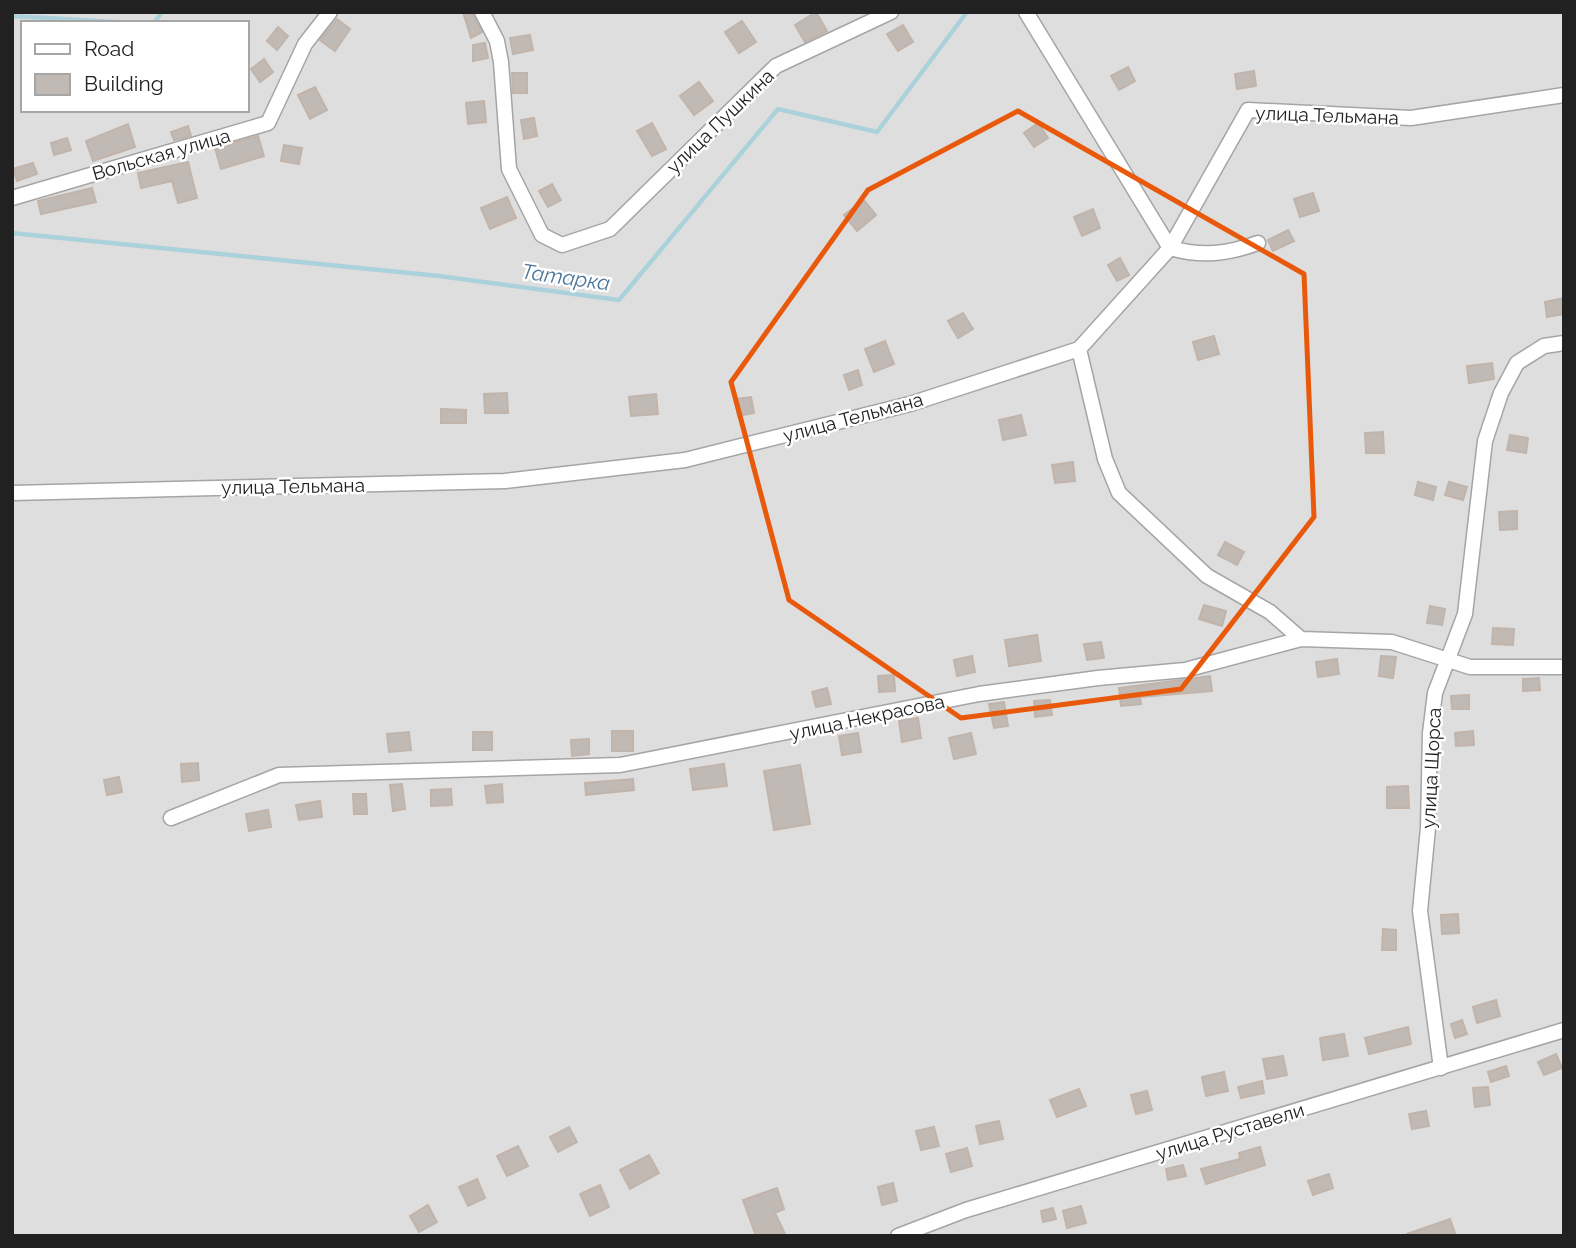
<svg xmlns="http://www.w3.org/2000/svg" width="1576" height="1248" viewBox="0 0 1576 1248" font-family="Raleway,sans-serif">
<rect width="100%" height="100%" fill="#f0ede8"/>
<path fill="#dfdede" fill-rule="evenodd" d="M12,12h1552v1224h-1552zM23,23h224v87h-224z"/>
<g fill="none" stroke-linecap="round" stroke-linejoin="round">
<path stroke="#abd2db" stroke-width="4.5" d="M12,16l120,7
M154,23l8,-11
M12,233l427,43 180,24 159,-191 99,23 90,-120"/>
</g>
<path fill="#c1b9b4" stroke="#c1b4ab" stroke-width="2" d="M463,12h9l10,20 -11,6z
M816,12l11,19 -22,11 -10,-17z
M337,19l13,10 -15,22 -15,-11z
M742,21l14,21 -17,11 -14,-21z
M903,25l10,17 -15,9 -11,-17z
M278,27l10,9 -11,14 -10,-9z
M530,35l3,15 -20,4 -3,-16z
M485,43l3,15 -15,3v-16z
M264,59l9,13 -13,10 -9,-13z
M1128,67l7,14 -16,9 -8,-14z
M1254,71l2,15 -19,3 -2,-15z
M512,73h15v20h-14z
M699,82l14,19 -19,14 -14,-19z
M315,87l12,23 -17,9 -12,-24z
M484,101l2,21 -18,2 -2,-21z
M534,118l3,18 -13,3 -3,-19z
M652,123l14,26 -14,7 -15,-25z
M1038,123l10,15 -14,9 -10,-14z
M128,124l7,23 -42,14 -7,-20z
M188,126l3,10 -17,4 -3,-8z
M258,136l6,20 -43,13 -6,-21z
M67,138l4,12 -17,5 -3,-12z
M284,145l18,3 -3,16 -18,-3z
M188,162l9,36 -19,5 -6,-22 -31,7 -3,-15z
M33,163l4,11 -20,7 -4,-12z
M552,184l9,16 -13,7 -9,-16z
M92,188l4,14 -55,12 -3,-13z
M1313,193l6,18 -19,6 -6,-18z
M507,197l9,21 -26,11 -9,-21z
M864,200l12,15 -19,16 -13,-16z
M1093,209l7,19 -18,8 -8,-19z
M1288,230l6,11 -21,10 -5,-11z
M1120,258l9,17 -12,6 -9,-16z
M1564,298v16l-17,3 -2,-15z
M963,313l10,16 -15,9 -10,-17z
M1214,336l5,18 -21,6 -5,-18z
M885,341l9,23 -20,8 -9,-23z
M1492,363l2,16 -25,4 -2,-17z
M858,370l4,15 -13,5 -5,-15z
M507,393l1,20h-23l-1,-19z
M656,394l2,20 -27,2 -2,-19z
M751,397l3,16 -16,3 -3,-17z
M441,409l25,1v13h-25z
M1021,415l5,20 -23,5 -4,-20z
M1383,432l1,21h-18l-1,-20z
M1510,435l18,3 -2,15 -19,-3z
M1073,462l2,19 -20,2 -3,-18z
M1418,482l18,5 -3,13 -18,-5z
M1449,482l18,5 -4,13 -18,-5z
M1517,511v18l-17,1 -1,-18z
M1225,542l19,10 -7,13 -19,-10z
M1204,605l22,6 -4,15 -23,-7z
M1430,606l15,3 -3,16 -15,-2z
M1493,628l21,1 -1,16 -21,-1z
M1037,635l4,26 -32,5 -4,-26z
M1101,642l3,16 -17,2 -3,-16z
M972,656l3,16 -18,4 -3,-16z
M1381,656l15,1 -3,21 -14,-2z
M1337,659l2,15 -21,3 -2,-15z
M894,675l1,16 -16,1 -1,-16z
M1210,676l2,15 -72,6 1,7 -20,2 -2,-18z
M1539,678l1,12 -17,1v-12z
M827,688l4,16 -15,3 -4,-15z
M1469,695v14h-17l-1,-13z
M1050,700l2,15 -17,2 -1,-16z
M1004,702l4,24 -14,2 -5,-24z
M918,718l3,20 -19,4 -3,-21z
M612,731h21v20h-21z
M1473,731l1,14 -18,1 -1,-13z
M409,732l2,18 -22,2 -2,-18z
M473,732h19v18h-19z
M858,733l3,19 -19,3 -3,-19z
M971,733l5,21 -22,5 -5,-21z
M589,739v15l-17,2 -1,-16z
M198,763l1,17 -17,2 -1,-18z
M724,764l3,22 -34,4 -3,-21z
M800,765l10,59 -36,6 -10,-59z
M119,777l3,15 -15,3 -3,-15z
M633,779l1,11 -48,5 -1,-12z
M402,784l3,25 -12,2 -3,-26z
M502,784l1,18 -16,1 -2,-17z
M1408,786l1,22h-22v-21z
M451,789l1,16 -21,1v-16z
M353,794h13l1,20h-13z
M320,801l2,16 -23,3 -3,-15z
M268,810l3,17 -22,4 -3,-17z
M1458,914l1,19 -17,1 -1,-19z
M1383,929l13,1v20h-14z
M1496,1000l4,16 -23,7 -4,-16z
M1462,1020l5,14 -12,4 -4,-14z
M1408,1027l3,17 -42,10 -4,-16z
M1344,1034l4,22 -25,4 -3,-22z
M1556,1054l6,14 -18,7 -6,-13z
M1283,1056l4,19 -20,4 -4,-20z
M1506,1066l3,10 -18,6 -3,-10z
M1224,1072l4,19 -22,5 -4,-19z
M1262,1081l2,12 -23,5 -3,-11z
M1488,1087l2,18 -15,2 -2,-19z
M1079,1089l7,17 -29,11 -7,-17z
M1147,1091l5,19 -16,4 -5,-19z
M1426,1111l3,15 -17,3 -3,-15z
M999,1121l4,18 -23,5 -4,-18z
M569,1127l8,15 -19,10 -8,-15z
M934,1127l5,19 -18,4 -5,-19z
M518,1146l10,20 -21,10 -10,-20z
M1260,1147l5,18 -59,19 -5,-15 39,-10 -1,-6z
M967,1148l5,18 -21,6 -5,-18z
M649,1155l10,18 -29,16 -10,-19z
M1183,1165l3,11 -18,4 -2,-11z
M1329,1174l4,14 -20,7 -5,-14z
M477,1179l8,19 -17,8 -9,-19z
M893,1183l4,18 -15,4 -4,-18z
M600,1185l9,22 -19,9 -10,-22z
M777,1188l7,21 -9,4 11,23h-30l-13,-36z
M428,1205l9,17 -18,10 -9,-16z
M1081,1206l5,17 -19,5 -4,-17z
M1053,1208l3,11 -13,3 -2,-11z
M1450,1219l6,17h-49v-2z"/>
<g fill="none" stroke-linecap="round" stroke-linejoin="round">
<g stroke="#a5a5a5" stroke-width="17">
<path id="minor" d="M482,12l15,29 4,21 8,107 33,66 20,10 48,-16 166,-163 115,-54
M1026,12l144,236c32,9 57,6 88,-5
M12,198l256,-75 37,-79 25,-32
M1079,349l26,110 14,34 88,83 63,36 31,27
M12,493l493,-12 180,-21 225,-56 169,-55 91,-101 78,-138 163,8 153,-23
M171,818l108,-43 341,-10 359,-71 119,-16 87,-8 116,-31 91,3 78,25h94
M1441,1068l-21,-157 8,-83 2,-95 5,-40 30,-79 20,-173 16,-48 16,-30 27,-17 20,-3
M898,1236l68,-26 598,-180"/>
</g>
<use href="#minor" stroke="#fff" stroke-width="14"/>
</g>
<path fill="none" stroke="#e8590c" stroke-width="5" stroke-linejoin="round" d="M1018,111l286,163 10,243 -133,172 -220,29 -172,-118 -58,-218 137,-192z"/>
<g text-anchor="middle" dominant-baseline="central" stroke-width="5" stroke-linejoin="round" paint-order="stroke">
<g font-size="19" fill="#212121" stroke="#fff">
<text transform="translate(1327 115) rotate(2)">улица Тельмана</text>
<text transform="translate(720 121) rotate(-44)">улица Пушкина</text>
<text transform="translate(161 154) rotate(-16)">Вольская улица</text>
<text transform="translate(853 417) rotate(-15)">улица Тельмана</text>
<text transform="translate(293 486) rotate(-1)">улица Тельмана</text>
<text transform="translate(867 717) rotate(-12)">улица Некрасова</text>
<text transform="translate(1431 768) rotate(-87)">улица Щорса</text>
<text transform="translate(1230 1131) rotate(-17)">улица Руставели</text>
</g>
<g font-size="21" font-style="italic" fill="#4b769c" stroke="#fff">
<text transform="translate(566 277) rotate(8)">Татарка</text>
</g>
</g>
<rect width="1576" height="1248" fill="none" stroke="#212121" stroke-width="28"/>
<rect x="21" y="21" width="228" height="91" fill="#ffffff" stroke="#a6a6a6" stroke-width="2"/>
<rect x="35" y="44" width="35" height="10" fill="#ffffff" stroke="#a6a6a6" stroke-width="2"/>
<text x="84" y="56" font-size="21" fill="#212121">Road</text>
<rect x="35" y="74" width="35" height="21" fill="#c1b9b4" stroke="#a6a6a6" stroke-width="2"/>
<text x="84" y="91" font-size="21" fill="#212121">Building</text>
</svg>
